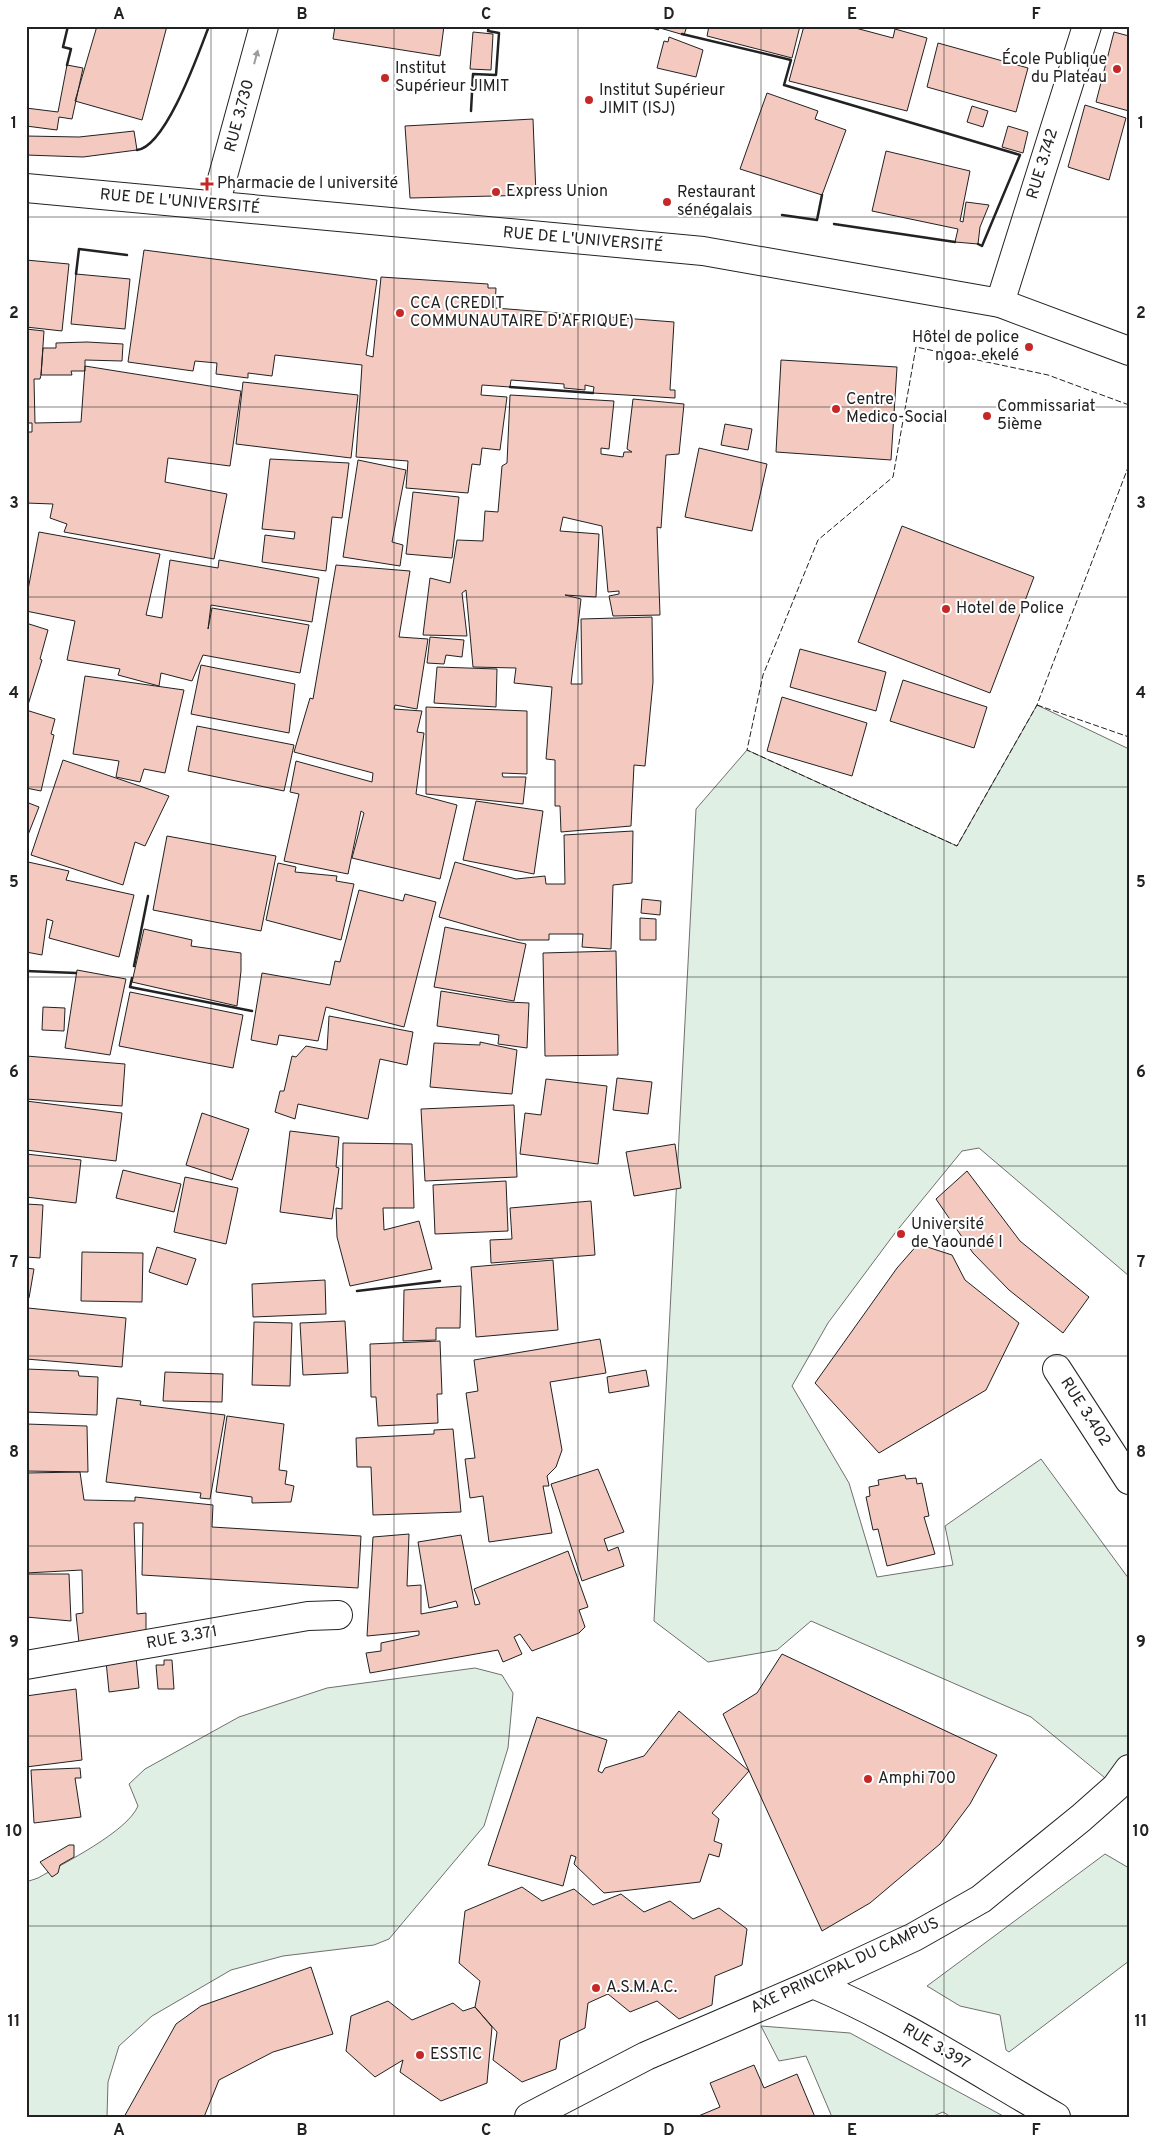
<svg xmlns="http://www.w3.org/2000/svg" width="1155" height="2143" viewBox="0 0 1155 2143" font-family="Overpass,sans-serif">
<rect width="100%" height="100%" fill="#fff"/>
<path fill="#e0efe3" stroke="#6f6f6f" d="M1037,705l92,44v527l-150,-128 -17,3 -67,82 -67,90 -36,63 57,97 28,94 76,-12 -8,-39 96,-67 88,120v190l-13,18 -85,-70 -220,-96 -34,29 -69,12 -54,-41 42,-812 51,-59 210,96z
M475,1668l27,7 11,18 -5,55 -24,78 -95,113 -15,6 -91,11 -52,14 -79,46 -33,30 -11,36 -1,35h-81v-235l12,-4c26,-15 89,-46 100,-72l-9,-22 16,-15 94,-52 88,-29z
M1105,1854l24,14v93l-120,91 -3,-2 -6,-35 -40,-9 -33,-20z
M761,2026l89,7 155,84h-54l-8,-5 -12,5h-99l-26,-61 -27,5z"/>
<path fill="#f3c9c0" stroke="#222" d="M97,26h70l-25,94 -67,-19z
M335,26h109l-4,30 -107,-17z
M653,26h34l-3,9z
M709,26h91l-8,32 -85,-22z
M804,26h44l45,12 2,-9 32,9 -20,73 -118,-30z
M473,32l20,2 -2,36 -21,-1z
M1114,32l15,4v75l-33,-9z
M669,37l34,13 -7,27 -39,-9 7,-27 4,1z
M938,43l90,25 -12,44 -89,-25z
M67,65l16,3 -11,51 -13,-2 -2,13 -31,-4v-18l32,4z
M767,93l51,18 -3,8 31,11 -24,65 -82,-26z
M1085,105l41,13 -17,62 -41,-13z
M972,106l16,5 -5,16 -16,-5z
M533,119l3,76 -126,3 -5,-72z
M1008,126l20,6 -5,21 -21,-6z
M134,131l3,19 -54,7 -57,-2v-19l53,1z
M886,151l84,20 -10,50 3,1 3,-20 23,3 -9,22 -2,17 -23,-2 3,-13 -86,-18z
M144,250l233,30 -11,75 7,2 8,-80 107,7v4h8l-1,20 179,14 -4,68h5v8l-82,-5 1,-6 -9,-2v5l-21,-2v-4l-53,-4 -1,7 -28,-2 -1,10 26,2 -7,53 -18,-2 -2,17 -8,-1 -4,29 -62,-5 2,-27 -52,-4 6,-92 -87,-10 -3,21 -24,-3v5l-32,-4 1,-11 -22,-2 -2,10 -65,-9z
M26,260l43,4 -7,67 -36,-4z
M76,274l54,5 -5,50 -54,-5z
M26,329l18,2 -3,44 -1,4h-6l1,44 46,-1 4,-56 156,25 -11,75 -62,-8 -3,24 62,12 -13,65 -150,-27 3,-8 -17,-6 3,-14 -27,-1v-71h6v-9h-6z
M87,342l36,2 -1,17 -37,-1v11h-14l1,4h-31l2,-27h13v-5z
M781,360l116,7 -6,93 -115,-8z
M243,382l115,13 -7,63 -115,-14z
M510,395l104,6 -5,48 -8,-1v6l22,3 1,-5h8l-5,-3 6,-50 51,5 -5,50 -13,1 -5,73 -4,-1 3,88 -47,1 -4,-20 10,-2v-3l-11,1 -6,-66 -39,-9 -3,14 39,3 -3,63 -31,-2 16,4 -10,85h11l-1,-65 71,-2 1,65 -8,84 -11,-1 -3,61 -70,6 -1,-26h-5v-46l-9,-1 6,-72 -38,-4 2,-15 -43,-1 -7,-77 -4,3 5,43 -44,-1 7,-57 20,5 7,-43 26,1 2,-30 13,1 4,-46 5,-3z
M725,424l27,5 -4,21 -27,-5z
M699,448l68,16 -15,67 -67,-14z
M270,459l79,4 -7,55 -10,-1 -6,54 -64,-9 3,-27 29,4 1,-7 -33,-3z
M358,460l48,10 -14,72 11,3 -3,21 -57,-9z
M413,492l46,5 -7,61 -46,-4z
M902,526l132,51 -44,116 -132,-51z
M39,532l121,22 -14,61 16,3 8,-58 48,8 1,-8 100,18 -7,44 -101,-17 -3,24 4,-21 97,17 -9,48 -97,-18 -11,26 -31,-8 -2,13 -41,-11 2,-6 -53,-9 8,-39 -49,-10v-11z
M336,565l74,6 -11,66 29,2 -11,70 -22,-4 -1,4 28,2 -5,21 7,1 -8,61 41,11 -17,74 -88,-21 12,-45 -3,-2 -13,63 -64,-13 15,-67 -9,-2 6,-31 76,21 1,-9 -79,-21 16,-54 3,1z
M26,623l22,7 -8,29 2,1 -15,48z
M430,637l34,3 -2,17 -16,-2 -2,9 -17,-1z
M800,649l86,23 -10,39 -86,-24z
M201,665l94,19 -6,49 -98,-19z
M437,667l60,2 -1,38 -62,-4z
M85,676l99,14 -19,83 -21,-4 -4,13 -24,-5 3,-16 -46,-7z
M903,680l84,27 -13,41 -84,-27z
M782,697l85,26 -15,53 -85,-25z
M426,707l101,4v63l-25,-1 1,4h23l-3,27 -97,-10z
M26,710l29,9 -4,15 3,1 -13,56 -15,-3z
M197,726l97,19 -10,46 -96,-20z
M63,760l106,36 -24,50 -10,-4 -12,43 -92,-30z
M476,801l67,10 -9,63 -71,-14z
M26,802l13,5 -13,33z
M633,831l-1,52 -19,2 -2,64 -29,-2 1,-13h-34v6h-30l-80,-23 16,-55 61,17 29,-3 1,8h19l-1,-49z
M167,836l109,20 -15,75 -108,-21z
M28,862l41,9 -3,9 68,15 -15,62 -70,-19 4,-17 -6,-2 -5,36 -16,-3z
M278,863l18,4 -1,5 42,4 -1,5 18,3 -13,56 -75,-20z
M359,890l44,11 2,-7 31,8 -32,125 -78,-20 -8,34 -39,-6 -2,10 -26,-5 11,-67 68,12 5,-24 5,1z
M642,899l19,2 -1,14 -19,-2z
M640,918l16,1v21h-16z
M445,927l81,17 -12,57 -80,-14z
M144,929l48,11 -1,6 50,7v18l-4,35 -105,-24z
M616,951l2,104 -73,1 -2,-103z
M77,970l49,9 -16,76 -45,-7z
M441,991l67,11 21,1 -2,45 -29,-4 1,-9 -62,-9z
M130,992l113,23 -10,53 -114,-22z
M43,1007l22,1 -1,23 -22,-1z
M329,1016l84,16 -6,33 -27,-6 -12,60 -70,-15 -3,15 -20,-7 5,-21h4l8,-35 4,1 10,-11 21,4z
M480,1042l37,8 -5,44 -82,-7 4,-44 46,2z
M26,1056l99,8 -3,42 -96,-7z
M617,1078l35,4 -4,32 -35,-4z
M546,1079l61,7 -9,78 -78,-10 5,-41 16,2z
M26,1101l96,12 -6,48 -90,-11z
M514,1105l3,72 -92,4 -4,-72z
M202,1113l47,16 -17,51 -46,-15z
M290,1131l49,6 -3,30 3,1 -7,51 -52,-7z
M343,1143l69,1 2,64h-31l1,22 35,-9 13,48 -82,17 -13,-49 -1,-29 6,1z
M675,1144l6,44 -47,8 -8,-44z
M26,1154l55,6 -5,43 -50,-6z
M123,1170l58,14 -7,28 -58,-14z
M967,1171l53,70 69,56 -26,36 -54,-43 -36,-37 -37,-54z
M185,1177l53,11 -12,56 -52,-12z
M506,1181l2,50 -73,3 -2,-49z
M591,1201l4,54 -104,8 -1,-23 22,-1 -2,-31z
M26,1204l17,1 -3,53 -14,-1z
M918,1244l34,11 13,25 54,43 -33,67 -107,63 -64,-70 82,-115z
M157,1247l39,12 -9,26 -38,-13z
M82,1252l61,1 -1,49 -61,-1z
M553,1260l5,70 -82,7 -5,-70z
M26,1268l8,1 -5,29h-3z
M325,1280l1,34 -73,3 -1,-33z
M461,1286l-1,42h-24v12l-33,1 1,-51z
M28,1308l98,10 -4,49 -96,-8z
M345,1321l3,52 -45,2 -3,-52z
M254,1322l38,1 -2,63 -38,-1z
M600,1339l6,34 -56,9 12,68 -6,17 -9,9 2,10h-6l9,47 -63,9 -6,-46 -13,2 -5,-39 10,-1 -9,-65 12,-2 -4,-31z
M440,1341l2,53h-5l1,29 -60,3 -2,-29h-5l-1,-53z
M26,1369l52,2 1,5 19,1 -1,38 -71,-3z
M646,1370l3,16 -40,7 -2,-16z
M165,1372l58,2 -1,28 -59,-1z
M117,1398l24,3 -1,4 85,10 -15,84 -10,-1 1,-5 -95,-11z
M227,1416l57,8 -5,46 8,1 -2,13 9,2 -3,16 -39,1v-6l-36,-5z
M26,1424l61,2 1,46 -62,-1z
M453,1429l8,83 -88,3 -2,-48h-14l-1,-29 78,-4v-4z
M598,1469l26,63 -20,7 4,12 10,-4 6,19 -42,15 -31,-97z
M80,1472l4,28 51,1v-4l78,8 -1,22 149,9 -3,52 -216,-13 1,-52h-9l3,91 9,-1v24l-67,6 -3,-29 7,-1 -1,-43 -56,3v-100z
M905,1475l1,4 10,-1 1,6 5,-1 7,33 -5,1 11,37 -48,12 -9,-37 -5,1 -7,-33 4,-1 -1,-9 10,-2 -1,-5z
M409,1534l-2,52 14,-1v29l37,-7 -2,-6 -27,7 -11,-66 43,-7 14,70 5,-1 -6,-15 94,-38 20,56 -9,3 6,17 -6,6 -47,18 -12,-17 -6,3 8,17 -19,8 -5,-12 -128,23 -4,-20 15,-2v-8l38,-8v-4l-52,5 6,-99z
M26,1574h43l2,47 -45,-4z
M782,1654l215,101 -27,49 -30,40 -70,59 -48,28 -99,-217 34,-21z
M136,1657l3,31 -30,4 -3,-31z
M164,1660h8l2,29h-16l-2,-24h8z
M76,1689l6,71 -56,7v-71z
M679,1711l70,60 -37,42 7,6 -5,22 8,3 -3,13 -10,-3 -9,28 -96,11 -30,-29 2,-7 -5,-2 -8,31 -75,-21 49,-148 70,23 -9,31 4,2 3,-5 39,-12z
M80,1768l1,10h-6l6,39 -47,6 -3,-53z
M26,1800h2l-1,28h-1z
M69,1845h5v12l-14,8 -2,8 -6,4 -12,-15z
M522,1887l20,14 32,-12 19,16 28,-11 23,18 26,-11 23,18 26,-11 28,21 -5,36 -27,11 -3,29 -33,14 -22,-18 -27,11 -22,-18 -20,9 -3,25 -25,12 -4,29 -34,13 -29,-22 4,-28 -22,-25 5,-26 -21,-18 6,-52z
M311,1967l22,67 -60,18 -54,28 -15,37h-80l52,-93 25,-18z
M388,2001l24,19 41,-17 10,8 12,-4 17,20 -5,56 -46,18 -41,-29 3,-12 -28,17 -29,-26 5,-35z
M754,2065l10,23 33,-14 18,43h-119l24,-10 -10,-24z"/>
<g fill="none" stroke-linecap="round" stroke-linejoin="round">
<g stroke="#222" stroke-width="30">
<path id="minor" d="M215,205l49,-179
M1000,303l87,-277
M1057,1369l72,111
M26,1665l282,-49 30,-1
M813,1984c86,36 163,87 243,133
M529,2117l117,-61 167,-72 101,-47 67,-38 100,-81 35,-31 13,-18"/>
</g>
<g stroke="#222" stroke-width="30">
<path id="major" d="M26,188l677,63 297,52 129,48"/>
</g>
<use href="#minor" stroke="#fff" stroke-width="28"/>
<use href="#major" stroke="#fff" stroke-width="28"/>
<path stroke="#222" stroke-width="1" stroke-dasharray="6 2.5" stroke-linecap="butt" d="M1129,405l-81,-30 -132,-28 -23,130 -75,63 -55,135 -16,75 210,96 80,-141 92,-240
M1037,705l92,32"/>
<path stroke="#222" stroke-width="2.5" d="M648,26l10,3
M682,34l109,26 -7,25 236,70 -38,91 -4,-2
M67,65l4,-16 -8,-2 5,-21
M471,111l2,-37 23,1 3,-42 -11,-2 1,-5
M137,150c29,-3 62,-98 72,-124
M782,215l35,5 5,-25
M834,224l121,18
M76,274l3,-25 48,6
M510,387l83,6
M134,966l14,-70
M26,971l50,2
M132,978l-2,9 122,24
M357,1291l83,-10"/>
</g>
<defs><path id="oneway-solid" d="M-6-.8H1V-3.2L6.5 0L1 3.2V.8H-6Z" transform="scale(1.25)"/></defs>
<use fill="#9c9c9c" href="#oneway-solid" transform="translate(256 57) rotate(-75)"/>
<path fill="none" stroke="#222" stroke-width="1" stroke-opacity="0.55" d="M211,26v2091M394,26v2091M578,26v2091M761,26v2091M944,26v2091M26,217h1103M26,407h1103M26,597h1103M26,787h1103M26,977h1103M26,1166h1103M26,1356h1103M26,1546h1103M26,1736h1103M26,1926h1103"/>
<g fill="#c62828" stroke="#fff" stroke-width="2">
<circle cx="1117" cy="69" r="5"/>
<circle cx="385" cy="78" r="5"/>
<circle cx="589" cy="100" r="5"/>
<path d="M204.5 176.5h5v5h5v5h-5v5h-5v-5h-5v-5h5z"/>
<circle cx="496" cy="192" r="5"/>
<circle cx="667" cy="202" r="5"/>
<circle cx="400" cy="313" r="5"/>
<circle cx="1029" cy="347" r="5"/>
<circle cx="836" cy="409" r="5"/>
<circle cx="987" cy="416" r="5"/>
<circle cx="946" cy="609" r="5"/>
<circle cx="901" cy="1234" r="5"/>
<circle cx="868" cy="1779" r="5"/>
<circle cx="596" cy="1988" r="5"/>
<circle cx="420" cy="2055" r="5"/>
</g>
<g text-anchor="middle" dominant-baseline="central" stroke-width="4" stroke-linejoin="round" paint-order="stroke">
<g font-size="16" fill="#222" stroke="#fff" text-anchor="start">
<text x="1107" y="60" text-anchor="end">École Publique<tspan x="1107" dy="18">du Plateau</tspan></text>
<text x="395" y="69">Institut<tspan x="395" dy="18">Supérieur JIMIT</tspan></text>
<text x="599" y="91">Institut Supérieur<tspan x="599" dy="18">JIMIT (ISJ)</tspan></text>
<text x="217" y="184">Pharmacie de l université</text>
<text x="506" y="192">Express Union</text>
<text x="677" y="193">Restaurant<tspan x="677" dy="18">sénégalais</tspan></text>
<text x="410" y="304">CCA (CREDIT<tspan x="410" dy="18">COMMUNAUTAIRE D'AFRIQUE)</tspan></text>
<text x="1019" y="338" text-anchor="end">Hôtel de police<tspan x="1019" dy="18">ngoa- ekelé</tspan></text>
<text x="846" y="400">Centre<tspan x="846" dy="18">Medico-Social</tspan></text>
<text x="997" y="407">Commissariat<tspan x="997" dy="18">5ième</tspan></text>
<text x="956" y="609">Hotel de Police</text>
<text x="911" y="1225">Université<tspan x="911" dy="18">de Yaoundé I</tspan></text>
<text x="878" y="1779">Amphi 700</text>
<text x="606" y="1988">A.S.M.A.C.</text>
<text x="430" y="2055">ESSTIC</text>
</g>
<g font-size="16" fill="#222" stroke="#fff">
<text transform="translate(240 116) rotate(-75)">RUE 3.730</text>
<text transform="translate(1043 164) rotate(-73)">RUE 3.742</text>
<text transform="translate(180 202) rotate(5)">RUE DE L'UNIVERSITÉ</text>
<text transform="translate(583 240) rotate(5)">RUE DE L'UNIVERSITÉ</text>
<text transform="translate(1085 1412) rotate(57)">RUE 3.402</text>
<text transform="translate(182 1638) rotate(-10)">RUE 3.371</text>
<text transform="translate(845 1966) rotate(-25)">AXE PRINCIPAL DU CAMPUS</text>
<text transform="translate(936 2047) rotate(30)">RUE 3.397</text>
</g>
</g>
<rect width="1155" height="2143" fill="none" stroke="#ffffff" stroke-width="55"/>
<rect x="28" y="28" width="1100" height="2088" fill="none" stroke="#222" stroke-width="2"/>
<g font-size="16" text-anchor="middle" font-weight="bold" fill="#222">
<text x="119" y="19">A</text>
<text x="302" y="19">B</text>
<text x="486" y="19">C</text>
<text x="669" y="19">D</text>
<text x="852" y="19">E</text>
<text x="1036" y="19">F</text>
<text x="14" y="128">1</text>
<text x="1141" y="128">1</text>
<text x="14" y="318">2</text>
<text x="1141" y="318">2</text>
<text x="14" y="508">3</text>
<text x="1141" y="508">3</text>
<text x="14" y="698">4</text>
<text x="1141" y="698">4</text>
<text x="14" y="887">5</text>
<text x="1141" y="887">5</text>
<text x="14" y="1077">6</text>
<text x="1141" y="1077">6</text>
<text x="14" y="1267">7</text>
<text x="1141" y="1267">7</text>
<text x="14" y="1457">8</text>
<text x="1141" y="1457">8</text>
<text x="14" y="1647">9</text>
<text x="1141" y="1647">9</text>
<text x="14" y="1836">10</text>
<text x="1141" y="1836">10</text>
<text x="14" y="2026">11</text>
<text x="1141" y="2026">11</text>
<text x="119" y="2135">A</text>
<text x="302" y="2135">B</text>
<text x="486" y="2135">C</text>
<text x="669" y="2135">D</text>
<text x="852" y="2135">E</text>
<text x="1036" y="2135">F</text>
</g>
</svg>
